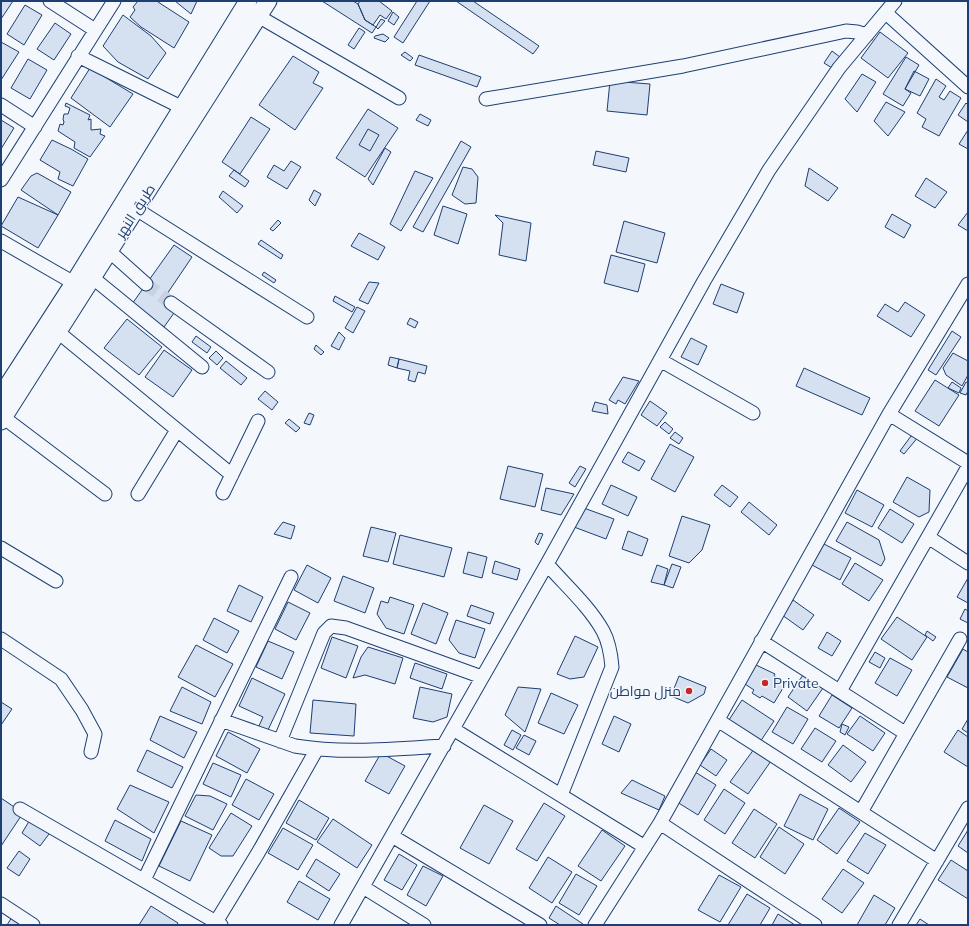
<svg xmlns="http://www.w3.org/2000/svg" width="969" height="926" viewBox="0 0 969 926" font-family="Mulish,Cairo,sans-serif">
<rect width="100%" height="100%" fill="#f4f7fb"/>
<path fill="#d5e0f0" stroke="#1d3f73" d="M1,1h12l-12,18z
M138,1h21l-1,1 31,20 -15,26 -33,-21 -11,-10 5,-7 -2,-3z
M175,1h22l-6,13z
M322,1h31l5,3 7,16 11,7 -4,6z
M360,1h19l13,10 -6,8 -6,-4 -7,10 -8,-5 -7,-16z
M417,1h13l-27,42 -9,-6z
M456,1h17l66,45 -6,8z
M25,5l17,10 -18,30 -17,-11z
M393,12l6,5 -5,8 -6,-4z
M123,15l28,21 15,17 -18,26 -30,-17 -15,-16z
M381,19l4,2 -7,8 -2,-2z
M55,23l16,11 -17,26 -17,-11z
M359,28l6,4 -11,17 -6,-4z
M880,32l28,21 -20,25 -27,-20z
M383,34l6,4 -4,4 -11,-4 1,-2z
M1,42l18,10 -18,28z
M832,51l8,6 -8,11 -8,-5z
M405,52l8,6 -3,3 -9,-6z
M419,55l62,22 -4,10 -62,-22z
M293,56l26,16 -6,11 10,5 -28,42 -36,-25z
M906,57l13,8 -14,24 6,4 -8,13 -20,-12z
M28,59l19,11 -17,29 -19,-11z
M90,68l43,26 -23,33 -39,-29z
M914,71l15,8 -9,17 -15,-7z
M862,74l14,8 -19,30 -12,-13z
M936,79l10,7 -7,11 5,3 6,-9 11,7 -22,38 -17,-9 4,-8 -9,-6z
M610,81l40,3 -3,31 -40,-4z
M886,102l19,10 -17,24 -14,-15z
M66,103l24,12 -2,5 3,-1v11l10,-1 -1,5 5,2 -15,21 -16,-9 1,-6 -17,-11 2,-7 3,1 1,-3 -1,-3 1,-5h4l2,-6 -5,-2z
M966,103l2,2v17l-10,-7z
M368,109l30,19 -33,49 -29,-19z
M420,114l11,6 -3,6 -12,-6z
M251,117l19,12 -30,45 -18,-12z
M1,120l13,8 -13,21z
M368,129l11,6 -9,16 -11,-6z
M968,130v19l-9,-5z
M52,140l19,9 17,10 -15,27 -15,-7 2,-7 -20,-12z
M461,141l10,6 -48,85 -10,-5z
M385,148l6,4 -18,33 -5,-6z
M596,151l33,7 -3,14 -33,-7z
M291,161l10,6 -14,22 -20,-12 7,-12 10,6z
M463,167l9,2 6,8 -2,26 -11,1 -13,-9z
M809,168l29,20 -10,13 -23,-15z
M234,170l15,11 -4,6 -16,-11z
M415,171l18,7 -32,53 -11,-7z
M37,173l34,19 -13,23 -37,-25 10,-14z
M926,178l21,14 -12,16 -20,-12z
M314,190l7,4 -6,12 -6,-6z
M223,191l20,15 -6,7 -18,-16z
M18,197l40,18 -20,33 -37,-22z
M443,206l24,8 -9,30 -24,-9z
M968,212v19l-10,-6z
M892,214l19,11 -7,13 -19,-11z
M495,215l36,8 -5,38 -27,-6 4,-32z
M278,220l3,3 -8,8 -3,-2z
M624,221l41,12 -8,30 -41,-11z
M359,233l26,14 -7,13 -27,-14z
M261,240l22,15 -2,4 -23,-15z
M174,245l18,12 -25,37 7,5v14l-10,14 -32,-23z
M611,255l34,9 -7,28 -34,-9z
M264,272l12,8 -2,3 -12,-8z
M369,282l10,1 -11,21 -9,-4z
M721,284l23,9 -7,20 -24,-9z
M335,296l20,11 -3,5 -19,-11z
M905,302l20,13 -14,22 -34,-21 8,-12 13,8z
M357,307l8,4 -12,22 -8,-5z
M410,318l8,4 -3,6 -8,-4z
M127,319l35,28 -23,28 -35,-27z
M952,331l9,6 -25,38 -8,-5z
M339,332l6,6 -6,12 -8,-4z
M196,336l15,11 -4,6 -15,-11z
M691,338l16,8 -9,19 -17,-8z
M316,345l8,7 -3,3 -7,-6z
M164,350l28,20 -19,27 -28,-20z
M216,351l7,7 -6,7 -8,-7z
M953,353l15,8v14l-6,11 -16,-11 -3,-7z
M390,357l9,2 -2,9 -9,-3z
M399,359l28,7 -2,8 -7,-2 -3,10 -7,-2 2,-9 -13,-3z
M226,361l21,17 -6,7 -21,-17z
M804,368l66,30 -8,17 -66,-29z
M623,377l16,4 -14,23 -7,-4 -2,4 -7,-4z
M935,380l24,15 -20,31 -24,-15z
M952,382l9,6 -2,5 -11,-5z
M966,382l2,1v8l-2,4 -6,-2z
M265,391l13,11 -6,8 -14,-11z
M650,401l17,12 -10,13 -16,-11z
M595,402l12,3 1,9 -16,-3z
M309,413l5,2 -4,10 -6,-2z
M289,419l11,9 -4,4 -11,-9z
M665,422l8,7 -4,5 -9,-7z
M675,432l8,6 -4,6 -9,-6z
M911,436h8l-15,18 -4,-3z
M670,444l24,13 -19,35 -24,-13z
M628,452l17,9 -6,10 -17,-9z
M508,466l35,8 -8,33 -35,-8z
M580,466l6,3 -11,18 -6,-4z
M907,477l23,13 -1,22 -10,5 -26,-15z
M611,485l26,12 -9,19 -26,-12z
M722,485l16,12 -8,10 -16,-12z
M546,488l28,6 -13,21 -20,-5z
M857,490l27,15 -12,22 -27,-14z
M749,502l28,23 -8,10 -28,-23z
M581,507l33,12 -8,20 -32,-12z
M890,509l24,15 -12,19 -24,-15z
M682,516l28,9 -8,25 -13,13 -20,-7z
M283,522l12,4 -4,13 -17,-5z
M847,522l32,18 6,19 -4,7 -45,-25z
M371,527l25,6 -8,29 -25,-6z
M628,531l20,8 -6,17 -20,-7z
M539,533l4,1 -5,11 -3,-3z
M400,535l52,13 -8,29 -51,-13z
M824,544l27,14 -11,22 -28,-15z
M468,552l19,5 -5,21 -19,-5z
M495,561l25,8 -3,11 -25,-7z
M855,563l28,17 -14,21 -27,-17z
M672,564l9,3 -8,21 -9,-3z
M307,565l24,13 -13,25 -24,-13z
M657,565l11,4 -4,16 -13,-3z
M343,576l31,12 -9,25 -31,-12z
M968,578v25l-11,-6z
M239,585l24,12 -12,25 -24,-11z
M390,597l24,8 -10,29 -18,-6 -9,-14 4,-13 7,2z
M793,600l21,15 -11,15 -21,-15z
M288,602l22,11 -14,27 -21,-11z
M423,603l25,10 -12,31 -25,-10z
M471,605l23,8 -4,11 -23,-8z
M965,609l3,2v12l-8,-4z
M897,617l30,20 -15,23 -31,-21z
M214,618l25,13 -12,22 -24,-13z
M456,620l29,9 -10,29 -16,-5 -10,-13z
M927,631l9,6 -3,4 -8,-6z
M827,632l14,9 -9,15 -14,-8z
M575,636l23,11 -14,30 -14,2 -13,-5z
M332,637l26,9 -12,32 -25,-10z
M268,641l26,11 -12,27 -26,-12z
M196,645l37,19 -18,33 -37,-20z
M368,647l35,11 -8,26 -30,-9 -12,3 8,-21z
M963,649l5,3v36l-21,-11z
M875,652l10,6 -5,10 -11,-6z
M890,658l22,12 -15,26 -22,-13z
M415,663l32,11 -5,15 -32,-11z
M756,665l19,9 -1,2 12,7 -12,20 -12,-7 -2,2 -8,-5 2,-3 -9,-6z
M803,675l20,13 -16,23 -19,-14z
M679,676l27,11 -2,7 -16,9 -17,-7z
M252,678l33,16 -18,38 -9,-4 5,-11 -24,-11z
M182,687l29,15 -9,22 -32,-13z
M420,687l32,7 -5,23 -14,5 -20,-4z
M518,687l23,2 -16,43 -20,-17z
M551,693l27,12 -14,29 -26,-11z
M832,695l20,13 -13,20 -20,-12z
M313,700l43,4 -2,32 -44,-3z
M742,700l32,21 -14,21 -33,-19z
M1,702l11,7 -11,16z
M787,707l21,12 -15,25 -21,-12z
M160,716l37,16 -13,26 -34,-18z
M614,716l17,8 -12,28 -17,-8z
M860,716l25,17 -12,18 -26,-17z
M968,719v14l-6,-4z
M842,724l7,3 -4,8 -5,-3z
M815,728l21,13 -14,21 -21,-13z
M512,730l9,5 -8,15 -9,-5z
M958,730l10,7v30l-24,-15z
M228,732l32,17 -13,24 -31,-17z
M524,735l12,6 -7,14 -13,-7z
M843,745l23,17 -15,20 -23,-17z
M711,749l16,11 -11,16 -16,-11z
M754,749l17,12 -23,33 -18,-12z
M147,750l36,17 -11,21 -35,-17z
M381,753l24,13 -16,28 -24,-13z
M213,763l28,12 -10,22 -28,-13z
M695,772l21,13 -18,30 -21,-13z
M246,779l28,15 -15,26 -27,-15z
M632,780l33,16 -6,14 -38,-17z
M130,785l39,17 -15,31 -37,-24z
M724,789l21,14 -20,31 -21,-14z
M800,794l28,15 -15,31 -29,-14z
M196,795l14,1 17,8 -14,26 -28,-14z
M1,798l22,15 -22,33z
M299,800l30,18 -13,22 -30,-17z
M544,803l21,13 -28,45 -21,-12z
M484,805l29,16 -24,43 -29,-16z
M839,808l21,14 -23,32 -20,-14z
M754,809l23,15 -22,34 -23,-15z
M231,813l21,13 -19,30h-12l-12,-8z
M31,818l21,12 -12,16 -18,-13z
M333,819l39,26 -15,23 -40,-26z
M115,820l36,19 -9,22 -37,-20z
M181,821l31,14 -22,46 -31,-15z
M779,827l25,17 -19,30 -25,-17z
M283,828l30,17 -15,25 -30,-17z
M602,830l23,16 -24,35 -23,-15z
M968,830v23l-10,-7z
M865,833l21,12 -18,29 -21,-13z
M19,851l11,8 -11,17 -12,-8z
M399,854l18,11 -15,25 -18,-10z
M548,857l24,15 -20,31 -23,-15z
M316,859l24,15 -11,17 -23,-15z
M951,860l17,11v28l-30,-19z
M423,866l20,10 -17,30 -19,-11z
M843,869l21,14 -22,30 -20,-14z
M576,874l21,12 -18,29 -20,-12z
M719,875l22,12 -21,35 -22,-12z
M299,881l31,18 -12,21 -31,-18z
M747,894l23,14 -10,17h-32z
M874,895l21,13 -10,17h-28z
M151,906l27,17 -1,2h-38z
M556,906l27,18 -1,1h-22l-11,-7z
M778,914l17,11h-23z
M12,917l12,8h-17z
M920,919l9,6h-13z"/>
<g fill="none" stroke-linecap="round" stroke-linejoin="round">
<path stroke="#c9d2e0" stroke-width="13" stroke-dasharray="13 6" stroke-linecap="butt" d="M146,284l25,19"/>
<g stroke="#1d3f73" stroke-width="15">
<path id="minor" d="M50,1l45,29
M886,13l82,74
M258,16l141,82
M78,56l105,52
M486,99l197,-33 163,-35 11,1 10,3
M1,105l34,22
M1,180l113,-179
M136,209l171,108
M1,241l73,42
M109,251l37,33
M93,278l109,89
M171,303l97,69
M58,332l174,143
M660,360l93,53
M889,414l79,49
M3,417l102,77
M223,493l35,-72
M138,494l39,-64
M928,537l40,26
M1,548l55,33
M547,564c18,21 42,42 56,67 6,11 8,24 9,36l-51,128
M1,639l60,40 21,31 13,24 -4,18
M761,641l144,92
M840,691l128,-224
M221,720l74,26c49,8 99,3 149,0
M719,721l218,140
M453,729l192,118
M280,741l44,-108 7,-7 15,2 136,49
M20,809l201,116
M861,812l99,-173
M660,823l155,102
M392,836l148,89
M144,880l147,-303
M363,887l61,38
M1,904l32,21
M216,922l42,-69 59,-104
M341,925l206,-361 157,-283 65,-111 70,-102 56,-67
M595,925l65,-102 229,-409 79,-130
M899,925l69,-117"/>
</g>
<g stroke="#1d3f73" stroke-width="19">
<path id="major" d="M1,396l73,-113 174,-282
M1,421l267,-420"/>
</g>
<use href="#minor" stroke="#f4f7fb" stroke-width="13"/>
<use href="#major" stroke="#f4f7fb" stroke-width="17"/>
</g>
<g fill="#c62828" stroke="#f4f7fb" stroke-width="1.5">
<circle cx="765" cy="683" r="4"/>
<circle cx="689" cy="691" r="4"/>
</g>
<g text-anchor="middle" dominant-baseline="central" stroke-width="3" stroke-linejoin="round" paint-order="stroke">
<g font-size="14" fill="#1d3f73" stroke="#f4f7fb">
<text transform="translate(135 211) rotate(-57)">طريق النهر</text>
</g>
<g font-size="14" fill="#1d3f73" stroke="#f4f7fb" text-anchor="start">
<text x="773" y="683">Private</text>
<text x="681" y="691" text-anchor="end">منزل مواطن</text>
</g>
</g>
<rect width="969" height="926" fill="none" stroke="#1d3f73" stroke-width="4"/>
</svg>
